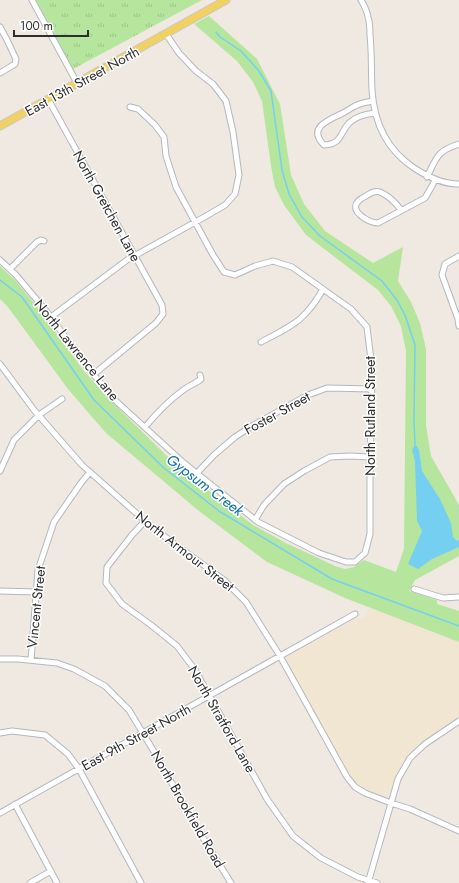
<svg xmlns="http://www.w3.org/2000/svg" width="459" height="883" viewBox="0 0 459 883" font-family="Jost,sans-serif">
<defs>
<pattern id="park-tufts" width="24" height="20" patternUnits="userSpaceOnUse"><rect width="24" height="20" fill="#b6e59e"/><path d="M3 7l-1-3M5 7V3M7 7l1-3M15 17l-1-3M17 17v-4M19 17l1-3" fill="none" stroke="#9dc588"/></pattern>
</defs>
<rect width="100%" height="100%" fill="#efe9e1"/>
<path fill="#f0e6d1" d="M372,608l87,34v74l-31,22 -20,17 -11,18 -10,25 -2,1 -16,-7 -8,-5 -12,-12 -64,-113v-4l2,-2 69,-38h8l2,-2 1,-5z"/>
<path fill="#b6e59e" d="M209,16l48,43 23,45 11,71 13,29 21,27 48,32 30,-16 -5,34 13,21 9,21 6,26v76l5,31 28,49v51l-44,24 -6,11 28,9v4l22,7v31l-114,-44 -78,-36 -68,-51 -93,-78 -38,-44 -60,-82 -8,-8v-33l15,14 23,28 46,63 26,29 63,62 31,25 49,38 33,18 49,23 10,3 9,-2 10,-7 32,12 8,-23 2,-198 -5,-25 -10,-20 -13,-16 -72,-55 -22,-30 -9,-18 -4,-21 -9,-65 -9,-19 -16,-21 -43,-37z"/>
<path fill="url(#park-tufts)" d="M36,0h166l-129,69z"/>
<path fill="#75cff0" d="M415,444l4,6 3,21 18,28 11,24 2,14 4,4 2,-1v7l-27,12 -14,10 -10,-5 14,-33 -5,-10 -2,-60 -3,-11z"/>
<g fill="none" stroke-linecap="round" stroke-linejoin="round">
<path stroke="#75cff0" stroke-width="1.5" d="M216,32l4,5 21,14 18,20 12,20 11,79 7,24 13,23 18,19 62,45 15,19 8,15 10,30 -1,76 1,23
M0,280l22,17 72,103 70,68 55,43 113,68 127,47"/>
<g stroke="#b4b7c1" stroke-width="7">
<path id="minor" d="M32,0l45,83
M361,0c3,5 6,11 7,17 2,6 2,12 2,18 2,19 1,37 2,55 2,32 15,60 42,78 14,9 28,16 45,16
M0,27l7,13 9,19 -1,5 -15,9
M48,99l114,206 1,9 -7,9 -62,51
M373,101c-6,1 -13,2 -18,5 -4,2 -8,5 -12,7 -12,6 -37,14 -19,32 18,-1 15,-11 25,-22 7,-7 17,-9 26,-10
M427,177c10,-20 10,-26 32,-33
M401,210c-5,-7 -12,-14 -21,-18 -5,-2 -10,1 -14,4 -13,6 -14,14 -2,22 5,3 8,5 14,5l47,-25 7,-12 3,-6
M459,256l-14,8 -3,11 16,44 1,7
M0,260l16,15 31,37 41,56 29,34 68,62 73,58 61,31 27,9h9l10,-9 5,-19v-61l2,-105 -5,-41 -16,-18 -59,-42 -19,-6 -18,5 -20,9 -11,-3 -11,-17 -37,-68 -10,-31 -2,-19 -9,-12 -17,-16 -8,-2
M10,269l27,-27 4,-2 3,1
M51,317l76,-57 81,-45 17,-10 10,-11 4,-19 -6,-43 -7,-31 -13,-17 -17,-13 -17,-18 -13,-19
M261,342c13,-7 27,-13 39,-23 9,-8 17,-19 23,-30
M0,364l34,46 48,55 71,63 71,52 22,22 34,54 67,121 8,10 10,6 26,10 19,6 49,22
M145,427c11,-13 23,-26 37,-36 6,-5 13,-7 19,-12l-1,-4
M0,471l14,-31 25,-25 23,-16
M197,473l17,-18 21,-18 17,-11 56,-31 19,-7 45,1
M255,520l9,-15 20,-21 20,-13 26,-14 20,-1 20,1
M145,521l-13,14 -25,32 -1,16 16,21 29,21 26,21 18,24 72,129 26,37 28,22 37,19 19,6
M414,589l29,9 16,-1
M0,591l37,1
M0,659h18l39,4 17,6 31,17 24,24 30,50 38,68 34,55
M31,660l7,-90 16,-48 27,-39 9,-11
M0,733l12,-2 33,4 23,19 11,15 62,114
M15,804l42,79
M0,813l355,-199
M30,883l21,-12
M368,883l30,-104 12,-21 15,-14 34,-23"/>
</g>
<g stroke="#c9c9c9" stroke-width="9">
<path id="major" d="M0,126l226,-126"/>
</g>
<use href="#minor" stroke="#fff" stroke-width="5"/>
<use href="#major" stroke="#f2d163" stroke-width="7"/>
</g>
<g text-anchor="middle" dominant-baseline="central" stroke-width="3" stroke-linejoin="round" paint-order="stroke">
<g font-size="14" fill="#2e2e2e" stroke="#fff">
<text transform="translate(82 81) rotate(-29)">East 13th Street North</text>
<text transform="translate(107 206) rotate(61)">North Gretchen Lane</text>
<text transform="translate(77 350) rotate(51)">North Lawrence Lane</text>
<text transform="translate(277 413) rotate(-29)">Foster Street</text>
<text transform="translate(370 416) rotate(-90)">North Rutland Street</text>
<text transform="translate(185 551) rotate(38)">North Armour Street</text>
<text transform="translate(36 607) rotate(-84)">Vincent Street</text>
<text transform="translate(222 719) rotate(60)">North Stratford Lane</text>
<text transform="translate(136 737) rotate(-29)">East 9th Street North</text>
<text transform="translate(188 809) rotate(60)">North Brookfield Road</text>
</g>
<g font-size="15" font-style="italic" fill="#0d6fa3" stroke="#fff">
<text transform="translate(205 485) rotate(37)">Gypsum Creek</text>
</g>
</g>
<path d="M14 30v6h74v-6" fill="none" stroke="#2e2e2e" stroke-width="2"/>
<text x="20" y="30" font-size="12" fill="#2e2e2e" stroke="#ffffff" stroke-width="3" paint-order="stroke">100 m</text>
</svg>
